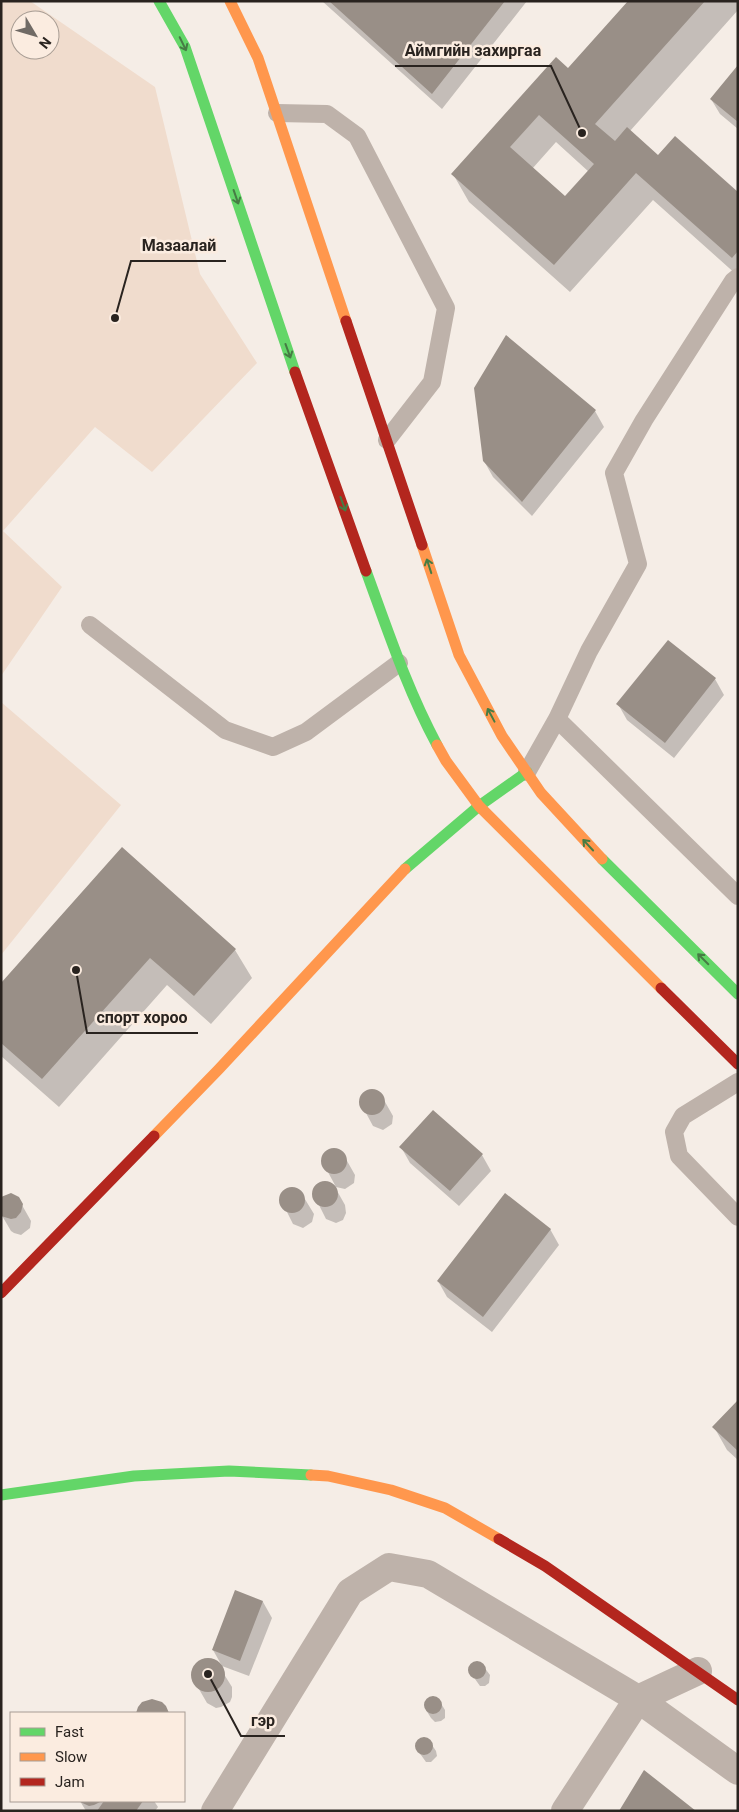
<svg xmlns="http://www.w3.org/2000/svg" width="739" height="1812" viewBox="0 0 739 1812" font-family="Roboto,sans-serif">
<rect width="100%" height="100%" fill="#f5ede6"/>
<path fill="#f0dccd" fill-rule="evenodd" d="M1,1h29l125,86 45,187 57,89 -105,109 -57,-45 -92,104 59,56 -61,89zM20,20h30v30h-30z
M1,702l120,103 -120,150z"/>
<path fill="#0003" fill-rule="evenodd" d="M322,1h205l-85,108z
M629,1h109v9l-108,121 28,25 80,38v82l-85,-76 -83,92 -101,-90 -16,-28 115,-104zM556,142l33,30 -24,26 -33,-29z
M738,67v62l-18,-15 -9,-15z
M595,411l9,16 -72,89 -39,-39 -9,-16z
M668,641l47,38 9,16 -50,63 -47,-38 -9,-16z
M122,849l113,101 17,28 -41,46 -44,-39 -108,122 -58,-51v-71z
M369,1091l11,2 13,23 -1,8 -9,6 -10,-4 -13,-24 2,-7z
M401,1147l81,8 9,16 -32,35 -49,-43z
M334,1149l8,3 13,23 -1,8 -9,6 -9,-2 -14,-26 5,-10z
M326,1183l10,6 9,16 1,8 -3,7 -7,3 -10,-4 -12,-24v-4l5,-6z
M293,1188l7,3 14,23 -2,8 -9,6 -10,-4 -12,-24 5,-10z
M18,1198l13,23 -1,7 -9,7 -7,-2 -3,-2 -10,-17z
M550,1229l9,16 -67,87 -45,-35 -9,-16z
M738,1402v58l-11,-10 -13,-23z
M235,1592l28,10 9,16 -23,58 -27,-10 -9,-16z
M207,1660l10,3 15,24v10l-2,5 -9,5 -5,1 -9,-5 -15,-26v-5l6,-9z
M476,1662l5,1 9,12 -1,8 -4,3h-5l-10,-14v-5z
M434,1697l6,5 5,8v8l-4,3 -6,1 -4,-4 -5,-8v-8l3,-4z
M422,1738l6,1 8,12 1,5 -6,6h-5l-10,-14 2,-8z
M80,1801h74l4,6 -3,4h-69z"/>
<path fill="#998f87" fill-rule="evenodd" d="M329,1h176l-73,93z
M628,1h77l-110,123 20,17 12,-14 31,28 17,-19 63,56v59l-6,7 -96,-85 -82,92 -103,-91 105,-117 12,11zM539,115l55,49 -29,32 -55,-49z
M738,65v57l-28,-23z
M506,335l90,75 -74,92 -39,-41 -9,-73z
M668,640l48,38 -51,65 -49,-39z
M122,847l114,102 -42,47 -44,-38 -108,121 -41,-36v-60z
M359 1102a13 13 0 1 1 26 0a13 13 0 1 1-26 0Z
M433,1110l50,44 -33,37 -51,-44z
M321 1161a13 13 0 1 1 26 0a13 13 0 1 1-26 0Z
M312 1194a13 13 0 1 1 26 0a13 13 0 1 1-26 0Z
M279 1200a13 13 0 1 1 26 0a13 13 0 1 1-26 0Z
M11,1193l8,4 4,7 -2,8 -5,6 -5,1 -10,-3v-19z
M505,1193l46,36 -68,88 -46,-36z
M738,1400v51l-26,-24z
M235,1590l28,11 -23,60 -28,-11z
M191 1675a17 17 0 1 1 34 0a17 17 0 1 1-34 0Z
M468 1670a9 9 0 1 1 18 0a9 9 0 1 1-18 0Z
M424 1705a9 9 0 1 1 18 0a9 9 0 1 1-18 0Z
M152,1699l10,3 4,4 3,7h-33l2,-6 4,-5z
M415 1746a9 9 0 1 1 18 0a9 9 0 1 1-18 0Z
M644,1770l52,41h-77z
M78,1801h24l-8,4 -5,1z
M104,1801h39l-7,10h-39z"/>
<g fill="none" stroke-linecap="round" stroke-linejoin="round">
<path stroke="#beb2aa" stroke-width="18" d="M277,113l50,1 30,22 89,172 -14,74 -45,58
M90,625l135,105 48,17 33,-15 93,-69
M557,719l181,177
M527,772l30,-53 32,-68 49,-87 -24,-91 30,-53 89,-139 5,-4
M738,1082l-55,34 -9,16 5,24 59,61"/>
<path stroke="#beb2aa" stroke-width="28" d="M215,1811l135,-219 39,-25 39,7 210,125 100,72
M565,1811l73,-112 60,-28"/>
<path stroke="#63d668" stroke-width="11" d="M159,1l26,46 110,325
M366,571c22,60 41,118 71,174
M602,859l136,135
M405,869l74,-63 48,-34
M1,1495l133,-19 95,-5 82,4"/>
<path stroke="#ff974d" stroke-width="11" d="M230,1l28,57 88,263
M422,545l37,110 43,81 39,57 61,66
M437,745l9,16 33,45 182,182
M154,1136l65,-67 186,-200
M311,1475l17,1 63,14 54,18 54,31"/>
<path stroke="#b3261e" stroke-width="11" d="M346,321l76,224
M295,372l71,199
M661,988l77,76
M1,1293l153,-157
M499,1539l46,27 193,134"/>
</g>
<defs><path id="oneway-shaft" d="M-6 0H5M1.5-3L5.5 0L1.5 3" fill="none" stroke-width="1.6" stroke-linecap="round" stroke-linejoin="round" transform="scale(1.25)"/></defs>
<g stroke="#467c44">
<use href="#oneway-shaft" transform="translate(183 44) rotate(64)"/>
<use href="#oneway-shaft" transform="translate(236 197) rotate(71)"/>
<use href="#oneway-shaft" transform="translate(288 351) rotate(70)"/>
<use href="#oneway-shaft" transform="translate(343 504) rotate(70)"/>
<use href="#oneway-shaft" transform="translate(429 566) rotate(-108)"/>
<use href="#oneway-shaft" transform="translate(491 715) rotate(-118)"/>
<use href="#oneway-shaft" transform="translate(588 845) rotate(-133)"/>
<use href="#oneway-shaft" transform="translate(703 959) rotate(-135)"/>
</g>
<path fill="none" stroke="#29231f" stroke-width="2" d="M582 133L551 66H395M115 318L131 261H226M76 970L87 1033H198M208 1674L241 1736H285"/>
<g fill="#29231f" stroke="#fbece0" stroke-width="2">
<circle cx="582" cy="133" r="5"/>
<circle cx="115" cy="318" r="5"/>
<circle cx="76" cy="970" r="5"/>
<circle cx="208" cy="1674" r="5"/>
</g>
<g font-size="16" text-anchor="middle" font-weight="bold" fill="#29231f" stroke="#fbece0" stroke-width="5" stroke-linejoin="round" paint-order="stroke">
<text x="473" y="56">Аймгийн захиргаа</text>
<text x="179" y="251">Мазаалай</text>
<text x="142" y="1023">спорт хороо</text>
<text x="263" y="1726">гэр</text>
</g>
<rect width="739" height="1812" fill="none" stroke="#29231f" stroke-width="5"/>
<rect x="10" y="1712" width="175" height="90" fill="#fbece0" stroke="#a79c93"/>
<rect x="20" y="1728" width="25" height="8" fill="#63d668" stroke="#a79c93"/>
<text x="55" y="1737" font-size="15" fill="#29231f">Fast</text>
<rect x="20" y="1753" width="25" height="8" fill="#ff974d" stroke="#a79c93"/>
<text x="55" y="1762" font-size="15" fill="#29231f">Slow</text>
<rect x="20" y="1778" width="25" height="8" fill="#b3261e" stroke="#a79c93"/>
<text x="55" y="1787" font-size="15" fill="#29231f">Jam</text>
<g transform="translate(35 35) rotate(128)"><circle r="24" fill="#fbece0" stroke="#a79c93"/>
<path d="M0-4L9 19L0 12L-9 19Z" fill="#706a65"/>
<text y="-8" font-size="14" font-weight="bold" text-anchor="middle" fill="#29231f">N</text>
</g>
</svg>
